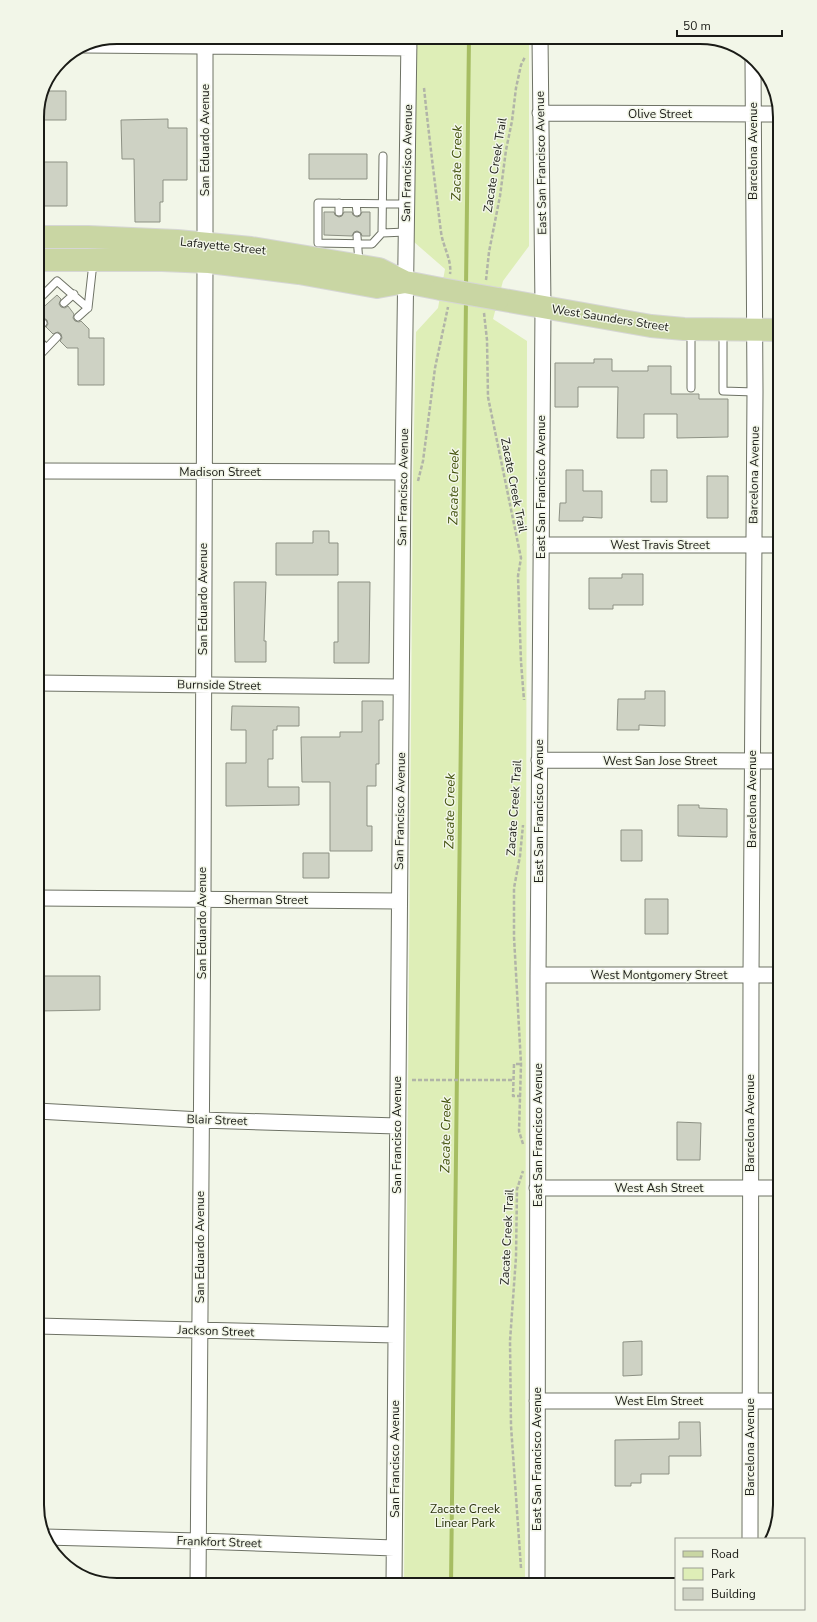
<svg xmlns="http://www.w3.org/2000/svg" width="817" height="1622" viewBox="0 0 817 1622" font-family="'Nunito Sans',sans-serif">
<rect width="100%" height="100%" fill="#f2f6e8"/>
<path fill="#deeeb7" d="M416,37h113v209l-26,35 -10,38 34,22 -2,1244h-121l9,-1107 3,-146 22,-24 7,-39 -31,-27z"/>
<g fill="none" stroke-linecap="round" stroke-linejoin="round">
<path stroke="#a6bd62" stroke-width="4" d="M466,287l3,-250
M451,1585l15,-1286"/>
</g>
<path fill="#ced2c4" stroke="#8d9184" d="M43,91h23v29h-28v-11z
M168,119v9h19v52h-24v22h-3v20h-25l-1,-63h-12l-1,-39z
M309,154h58v25h-58z
M37,162h30v44h-30z
M324,212h10l1,3 4,2 3,-1 2,-4h8l1,3 4,2 3,-1 2,-4h8v24h-8l-1,-3 -4,-2 -3,1 -2,4 -28,-1z
M57,295l4,4 -2,5 2,3 4,1 3,-2 6,8 -1,4 2,3 4,1 2,-1 8,8v9h15v47h-26v-37h-11l-7,-7 2,-3 -1,-4 -3,-2 -5,2 -7,-7 2,-3 -1,-4 -3,-2 -4,1 -3,-2v-4z
M594,359h18v12h36v-5h23v28h28v5h29v38l-51,1v-24h-33v24h-27l1,-51h-40v20h-23v-44h39z
M566,470h17v21h19v27l-19,-1v4h-24l1,-18h6z
M651,470h16v32h-16z
M707,476h21v42h-21z
M313,531h16v12h9v32h-62v-32h37z
M622,574h21v31h-30v4h-24v-31h33z
M234,582h32l-2,59h2v21h-31z
M338,582h32l-1,81h-35v-21h4z
M645,691h20v35l-26,-1v5h-22l1,-31h27z
M362,701h21v19h-4v44h-3v22h-9v40h5v25h-42v-69h-28l-1,-45h39v-5h22z
M232,706l67,1v19h-22v4h-4v29h-5v28h31v18l-73,1v-43h20v-33h-15z
M678,805h21v3l28,1v28l-49,-1z
M621,830h21v31h-21z
M303,853h26v25h-26z
M645,899h23v35h-23z
M37,976h63v34l-63,1z
M677,1122l24,1 -1,37h-23z
M642,1341v34l-19,1v-34z
M679,1422h21l1,34h-32v18h-28v9h-10v3h-16v-46l64,-1z"/>
<g fill="none" stroke-linecap="round" stroke-linejoin="round">
<g stroke="#6e7265" stroke-width="9">
<path id="lane" d="M339,203v9
M356,204l1,8
M406,232l-24,1 -10,11 -54,-1v-40l88,1
M382,233l1,-77
M357,236l2,27
M37,301l20,-20 31,27 -10,9
M64,303l10,-9
M88,308l5,-45
M37,330l6,-7
M691,331v57
M723,332v59l32,1
M37,338l9,10
M37,358l20,-21"/>
</g>
<g stroke="#6e7265" stroke-width="17">
<path id="street" d="M84,45l325,3
M540,113l239,1
M205,243v-206
M37,471l366,1
M541,545h239
M37,683l364,4
M539,760l241,1
M37,898l362,3
M538,975h242
M37,1111l164,9 196,6
M537,1188h243
M37,1326l358,9
M537,1401h243
M45,1537l153,4 196,7
M750,1539l1,-564 4,-583 -2,-333
M198,1585l5,-685 2,-638
M394,1585l9,-1113 6,-435
M537,1585l1,-610 5,-668 -3,-270"/>
</g>
<g stroke="#d6d6d5" stroke-width="24">
<path id="primary" d="M37,237h51l89,4 74,7 128,21 26,13 36,7
M37,260h125l47,2 90,11 78,14 28,-5
M498,299l153,27 33,3 96,1"/>
</g>
<path stroke="#b1b4a8" stroke-width="2.5" stroke-dasharray="4 2" stroke-linecap="butt" d="M424,88c5,48 11,96 17,144 2,15 11,28 9,42
M486,280l3,-28 11,-56 6,-46 6,-29 4,-33 5,-23 4,-8
M484,313l3,27 1,57 33,161 -3,18 3,86 3,38
M418,481l5,-20 12,-93 13,-61
M412,1080h102
M521,1096h-8l1,-32h7
M523,1144l-4,-13 2,-67 -7,-127v-49l6,-32 3,-31
M521,1568l-10,-142 -1,-85 6,-84 1,-68 6,-18"/>
<use href="#lane" stroke="#fff" stroke-width="7"/>
<use href="#street" stroke="#fff" stroke-width="15"/>
<use href="#primary" stroke="#c9d6a3" stroke-width="22"/>
<g stroke="#d6d6d5" stroke-width="24" stroke-linecap="butt">
<path id="primary-bridge" d="M441,289l57,10"/>
</g>
<use href="#primary-bridge" stroke="#c9d6a3" stroke-width="22"/>
</g>
<g text-anchor="middle" dominant-baseline="central" stroke-width="3" stroke-linejoin="round" paint-order="stroke">
<g font-size="12" fill="#1a1b16" stroke="#f2f6e8">
<text x="660" y="114">Olive Street</text>
<text transform="translate(205 140) rotate(-90)">San Eduardo Avenue</text>
<text transform="translate(753 151) rotate(-90)">Barcelona Avenue</text>
<text transform="translate(407 163) rotate(-89)">San Francisco Avenue</text>
<text transform="translate(541 163) rotate(-91)">East San Francisco Avenue</text>
<text transform="translate(495 165) rotate(-81)">Zacate Creek Trail</text>
<text transform="translate(223 246) rotate(6)">Lafayette Street</text>
<text transform="translate(610 318) rotate(9)">West Saunders Street</text>
<text x="220" y="472">Madison Street</text>
<text transform="translate(754 475) rotate(-89)">Barcelona Avenue</text>
<text transform="translate(514 485) rotate(79)">Zacate Creek Trail</text>
<text transform="translate(403 487) rotate(-89)">San Francisco Avenue</text>
<text transform="translate(541 487) rotate(-90)">East San Francisco Avenue</text>
<text x="660" y="545">West Travis Street</text>
<text transform="translate(203 599) rotate(-90)">San Eduardo Avenue</text>
<text transform="translate(219 685) rotate(1)">Burnside Street</text>
<text x="660" y="761">West San Jose Street</text>
<text transform="translate(752 799) rotate(-90)">Barcelona Avenue</text>
<text transform="translate(514 808) rotate(-86)">Zacate Creek Trail</text>
<text transform="translate(400 811) rotate(-89)">San Francisco Avenue</text>
<text transform="translate(539 811) rotate(-90)">East San Francisco Avenue</text>
<text x="266" y="900">Sherman Street</text>
<text transform="translate(202 923) rotate(-90)">San Eduardo Avenue</text>
<text x="659" y="975">West Montgomery Street</text>
<text transform="translate(217 1120) rotate(2)">Blair Street</text>
<text transform="translate(750 1123) rotate(-90)">Barcelona Avenue</text>
<text transform="translate(397 1135) rotate(-90)">San Francisco Avenue</text>
<text transform="translate(538 1135) rotate(-90)">East San Francisco Avenue</text>
<text x="659" y="1188">West Ash Street</text>
<text transform="translate(507 1237) rotate(-87)">Zacate Creek Trail</text>
<text transform="translate(200 1247) rotate(-90)">San Eduardo Avenue</text>
<text transform="translate(216 1331) rotate(2)">Jackson Street</text>
<text x="659" y="1401">West Elm Street</text>
<text transform="translate(750 1447) rotate(-90)">Barcelona Avenue</text>
<text transform="translate(395 1459) rotate(-90)">San Francisco Avenue</text>
<text transform="translate(537 1459) rotate(-90)">East San Francisco Avenue</text>
<text transform="translate(219 1542) rotate(2)">Frankfort Street</text>
</g>
<g font-size="12" fill="#29320b" stroke="#f2f6e8">
<text x="465" y="1509">Zacate Creek<tspan x="465" dy="14">Linear Park</tspan></text>
</g>
<g font-size="13" font-style="italic" fill="#41500b" stroke="#f2f6e8">
<text transform="translate(457 163) rotate(-89)">Zacate Creek</text>
<text transform="translate(454 487) rotate(-89)">Zacate Creek</text>
<text transform="translate(450 811) rotate(-89)">Zacate Creek</text>
<text transform="translate(446 1135) rotate(-89)">Zacate Creek</text>
</g>
</g>
<path d="M0 0H817V1622H0ZM117 44H700A73 73 0 0 1 773 117V1505A73 73 0 0 1 700 1578H117A73 73 0 0 1 44 1505V117A73 73 0 0 1 117 44Z" fill="#f2f6e8" fill-rule="evenodd"/>
<path fill="none" stroke="#1a1b16" stroke-width="2" d="M117 44H700A73 73 0 0 1 773 117V1505A73 73 0 0 1 700 1578H117A73 73 0 0 1 44 1505V117A73 73 0 0 1 117 44Z"/>
<rect x="675" y="1538" width="130" height="72" fill="#f2f6e8" stroke="#9c9e94"/>
<rect x="683" y="1551" width="20" height="6" fill="#c9d6a3" stroke="#9c9e94"/>
<text x="711" y="1558" font-size="12" fill="#1a1b16">Road</text>
<rect x="683" y="1568" width="20" height="12" fill="#deeeb7" stroke="#9c9e94"/>
<text x="711" y="1578" font-size="12" fill="#1a1b16">Park</text>
<rect x="683" y="1588" width="20" height="12" fill="#ced2c4" stroke="#9c9e94"/>
<text x="711" y="1598" font-size="12" fill="#1a1b16">Building</text>
<path d="M677 30v6h105v-6" fill="none" stroke="#1a1b16" stroke-width="2"/>
<text x="683" y="30" font-size="12" fill="#1a1b16" stroke="#f2f6e8" stroke-width="3" paint-order="stroke">50 m</text>
</svg>
